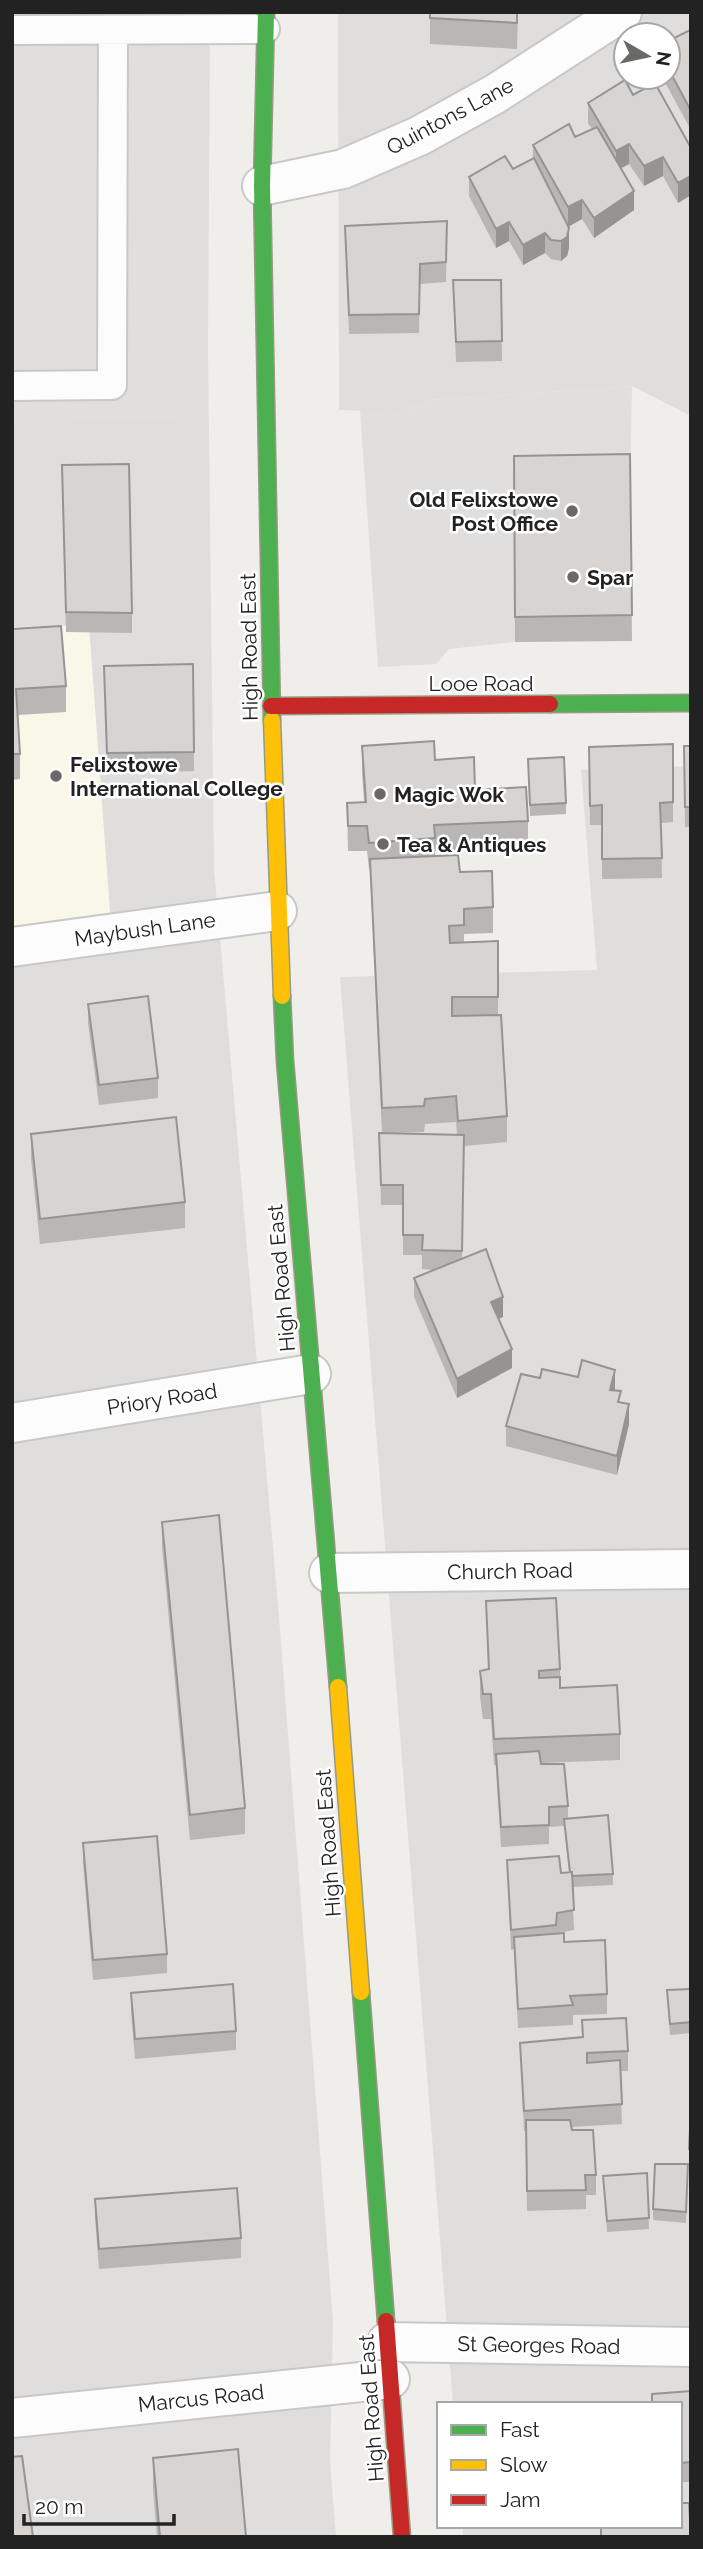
<svg xmlns="http://www.w3.org/2000/svg" width="703" height="2549" viewBox="0 0 703 2549" font-family="Raleway,sans-serif">
<rect width="100%" height="100%" fill="#f0eeeb"/>
<path fill="#dfdedc" fill-rule="evenodd" d="M12,12h198l-2,338 6,518 65,749 54,704 -3,141 6,75h-324z
M338,12h353v404l-59,-30 -201,14 -31,12 -61,-2zM626,35h42v42h-42z
M691,766v1771h-228v-11h217v-122h-227l-113,-1427 257,-7 -16,-200z"/>
<path fill="#f8f7e8" d="M89,625l22,300 -99,14v-312z"/>
<path fill="#e0dfde" d="M12,30h164l2,391 -166,1z
M632,386l-2,93 -116,2 1,161 -66,7 -13,15 -58,3 -18,-257 40,2 31,-12z"/>
<g fill="none" stroke-linecap="round" stroke-linejoin="round">
<g stroke="#c9c8c7" stroke-width="32">
<path id="lane" d="M12,30l253,-1
M12,386l100,-1 1,-355"/>
</g>
<g stroke="#c9c8c7" stroke-width="42">
<path id="street" d="M262,186l81,-17 76,-33 76,-42 127,-82
M12,947l265,-36
M12,1423l299,-49
M329,1573l362,-4
M387,2342l304,5
M12,2418l378,-39"/>
</g>
<g stroke="#999a82" stroke-width="19">
<path id="fast" d="M266,12l-4,174 10,534
M550,704l141,-1
M282,996l3,65 53,626
M361,1992l25,329"/>
</g>
<g stroke="#999a82" stroke-width="19">
<path id="slow" d="M272,720l10,276
M338,1687l23,305"/>
</g>
<g stroke="#999a82" stroke-width="19">
<path id="jam" d="M271,706l279,-2
M386,2321l16,216"/>
</g>
<use href="#lane" stroke="#fdfcfc" stroke-width="28"/>
<use href="#street" stroke="#fdfcfc" stroke-width="38"/>
<use href="#fast" stroke="#4caf50" stroke-width="16"/>
<use href="#slow" stroke="#ffc107" stroke-width="16"/>
<use href="#jam" stroke="#c62828" stroke-width="16"/>
</g>
<path fill="#b9b6b5" fill-rule="evenodd" d="M430,12h88l-1,37 -87,-5z
M691,32v98l-29,-53h6v-36z
M633,95l58,53v47l-13,8 -15,-27 -19,10 -15,-22 -8,4 13,42 -40,28 -12,-19 -14,7 1,22 -2,8 -6,5 -10,-2 -6,-6 -22,12 -14,-24 -13,7 -27,-52v-19l44,-8 20,-11v-13l42,-8 17,-8 -4,-6v-20z
M447,221l-1,61 -26,2 -1,49 -70,1 -4,-108z
M453,280h48l1,81 -46,1z
M630,454l2,187 -117,1 -1,-186z
M62,485l70,128v20l-66,-1z
M12,629l54,57v26l-48,3 2,39v25l-8,1z
M193,664l1,107 -87,2 -3,-107z
M673,744v78l-12,1 1,55 -60,1v-54h-12l-1,-78z
M362,746l73,14 40,30 53,31v26l-93,4v5l25,16 33,35v26l-29,1v8l34,-1v74l9,101v26l-43,4 -2,112 41,59 -5,2 14,49 -55,30 -43,-101v-19l20,-8 -12,-1v-14h-19v-50h-22l-2,-72h3l-12,-264h-1l-2,-18h-19l-1,-48 17,-1 -2,-30zM456,1122l1,13 -73,-2 40,-1 1,-8z
M684,746h7v81h-6z
M528,770l38,33v11l-36,2z
M88,1004l70,74v20l-59,7 -11,-82z
M31,1134l154,68v26l-145,16 -9,-85z
M615,1391l14,33 -12,51 -111,-29v-20z
M162,1522l83,286v26l-55,6 -28,-293z
M486,1601l74,68v19l60,46v26l-79,3 27,43v13l45,55v11l-41,2 2,43 -17,3 50,61v20l-34,1v10l-55,3 -4,-79 -3,1 -4,-90 54,13 8,-1 -5,-46 -15,1v17l-48,3 -5,-82h-2l-3,-46h-8l-3,-22v-26l8,-2z
M83,1843l84,111v19l-74,7 -10,-118z
M691,1989v44l-21,2 -3,-45z
M131,1993l105,38v19l-101,9 -4,-47z
M582,2020l46,31v20h-8l2,53 -50,3 24,48v20h-10v14l-59,2 -1,-80h-2l-4,-88 62,-5z
M691,2109v60h-2z
M688,2164l-2,59 -33,-3v-11z
M647,2173l2,56 -42,3 -4,-56z
M95,2199l146,39v20l-142,11 -4,-51z
M691,2391v91h-11v-78h-28v-10z
M153,2458l93,79h-89l-4,-49z"/>
<path fill="#969493" d="M629,144v20l-13,7v-20z
M663,157v19l-19,10v-20z
M691,176v19l-13,8v-20z
M634,191v19l-40,28v-20z
M582,200v19l-14,8v-20z
M509,222v19l-13,7v-19z
M569,228v20l-2,8 -6,5v-20z
M545,233v20l-22,12v-20z
M503,1297v20l-12,5v-20z
M512,1349v19l-55,30v-19z
M615,1370v20l-5,19v-19z
M629,1404v20l-12,51v-19z"/>
<path fill="#d7d4d2" stroke="#969493" stroke-width="2" d="M430,12h87v11l-87,-5z
M690,30l1,2v79l-23,-43v-27z
M625,80l8,15 22,-12 36,65v28l-13,7 -15,-26 -19,9 -15,-22 -13,7 -28,-48z
M569,124l6,13 22,-10 37,64 -40,27 -12,-18 -14,7 -35,-62z
M505,156l8,13 21,-11 35,70 -2,9 -6,4 -10,-1 -6,-7 -22,12 -14,-23 -13,7 -27,-52z
M447,221l-1,41 -26,2 -1,50 -70,1 -4,-89z
M453,280h48l1,61 -46,1z
M630,454l2,161 -117,2 -1,-161z
M129,464l3,149 -66,-1 -4,-147z
M61,626l5,60 -50,3 4,65h-8v-125z
M193,664l1,88 -87,1 -3,-87z
M434,741l1,19 39,-3 1,33 51,-3 2,34 -94,4 1,13 -66,5 -2,-17h-19l-1,-23 19,-1 -4,-56z
M673,744v58l-13,1 2,55 -60,1v-54l-12,1 -1,-59z
M684,746h7v61h-6z
M564,757l2,46 -36,2 -2,-46z
M458,855l2,17 32,-1 1,36 -29,2v16l-15,1 1,17 48,-2v56h-46v19l49,-1 6,101 -49,5 -2,-25 -31,3 -1,7 -42,2 -12,-249z
M148,996l10,82 -59,7 -11,-81z
M176,1117l9,85 -145,17 -9,-85z
M379,1133l85,2 -2,116 -40,-1 1,-15h-20v-50h-22z
M486,1249l17,48 -12,5 21,47 -55,30 -43,-101z
M582,1360l33,10 -5,20 11,1 -3,11 11,2 -12,52 -111,-30 15,-52 19,4 2,-9 36,8z
M219,1515l26,293 -55,7 -28,-293z
M556,1598l4,71 -21,2v7l21,-1v11l57,-3 3,49 -126,5 -3,-45h-8l-3,-23 9,-2 -3,-68z
M539,1751l2,13h23l4,42 -19,1v18l-48,2 -5,-73z
M608,1815l5,59 -41,2v-4h-2l-6,-53z
M157,1836l10,118 -74,6 -10,-117z
M559,1856l2,17 11,-1 2,38 -17,3 -1,12 -45,5 -4,-70z
M564,1933v9l41,-2 2,54 -37,2 3,9 -55,4 -4,-72z
M233,1984l3,47 -101,8 -4,-46z
M691,1989v33l-21,2 -3,-34z
M626,2018l2,33 -41,2v10l33,-3 2,44 -98,7 -4,-68 63,-6 -1,-17z
M691,2109v41l-2,-1z
M526,2120h44l2,10h21l3,45h-11l1,15 -59,1z
M655,2164h33l-2,48 -33,-3z
M647,2173l2,45 -42,3 -4,-45z
M237,2188l4,50 -142,11 -4,-50z
M691,2391v71l-11,1v-59h-28v-10z
M238,2449l8,88h-86l-7,-79z
M22,2456l11,81h-21v-80z
M680,2503h9l2,34h-105l15,-1v-10h79z"/>
<g fill="#6a6968" stroke="#fff" stroke-width="2.5">
<circle cx="572" cy="511" r="7"/>
<circle cx="573" cy="577" r="7"/>
<circle cx="56" cy="776" r="7"/>
<circle cx="380" cy="794" r="7"/>
<circle cx="383" cy="844" r="7"/>
</g>
<g text-anchor="middle" dominant-baseline="central" stroke-width="5" stroke-linejoin="round" paint-order="stroke">
<g font-size="21" fill="#222" stroke="#fff">
<text transform="translate(450 116) rotate(-28)">Quintons Lane</text>
<text transform="translate(249 647) rotate(-91)">High Road East</text>
<text x="481" y="683">Looe Road</text>
<text transform="translate(145 929) rotate(-8)">Maybush Lane</text>
<text transform="translate(281 1278) rotate(-95)">High Road East</text>
<text transform="translate(162 1399) rotate(-9)">Priory Road</text>
<text transform="translate(510 1571) rotate(-1)">Church Road</text>
<text transform="translate(328 1843) rotate(-94)">High Road East</text>
<text transform="translate(539 2345) rotate(1)">St Georges Road</text>
<text transform="translate(201 2398) rotate(-6)">Marcus Road</text>
<text transform="translate(371 2408) rotate(-94)">High Road East</text>
</g>
<g font-size="21" font-weight="bold" fill="#222" stroke="#fff" text-anchor="start">
<text x="558" y="499" text-anchor="end">Old Felixstowe<tspan x="558" dy="24">Post Office</tspan></text>
<text x="587" y="577">Spar</text>
<text x="70" y="764">Felixstowe<tspan x="70" dy="24">International College</tspan></text>
<text x="394" y="794">Magic Wok</text>
<text x="397" y="844">Tea &amp; Antiques</text>
</g>
</g>
<rect width="703" height="2549" fill="none" stroke="#222222" stroke-width="28"/>
<rect x="437" y="2402" width="245" height="126" fill="#ffffff" stroke="#a7a7a7" stroke-width="2"/>
<rect x="451" y="2425" width="35" height="10" fill="#4caf50" stroke="#a7a7a7" stroke-width="2"/>
<text x="500" y="2437" font-size="21" fill="#222222">Fast</text>
<rect x="451" y="2460" width="35" height="10" fill="#ffc107" stroke="#a7a7a7" stroke-width="2"/>
<text x="500" y="2472" font-size="21" fill="#222222">Slow</text>
<rect x="451" y="2495" width="35" height="10" fill="#c62828" stroke="#a7a7a7" stroke-width="2"/>
<text x="500" y="2507" font-size="21" fill="#222222">Jam</text>
<g transform="translate(647 56) rotate(99)"><circle r="33" fill="#ffffff" stroke="#a7a7a7" stroke-width="2"/>
<path d="M0-5L12 26L0 18L-12 26Z" fill="#6a6968"/>
<text y="-10" font-size="19" font-weight="bold" text-anchor="middle" fill="#222222">N</text>
</g>
<path d="M24 2514v10h150v-10" fill="none" stroke="#222222" stroke-width="3.5"/>
<text x="35" y="2514" font-size="21" fill="#222222" stroke="#ffffff" stroke-width="5" paint-order="stroke">20 m</text>
</svg>
